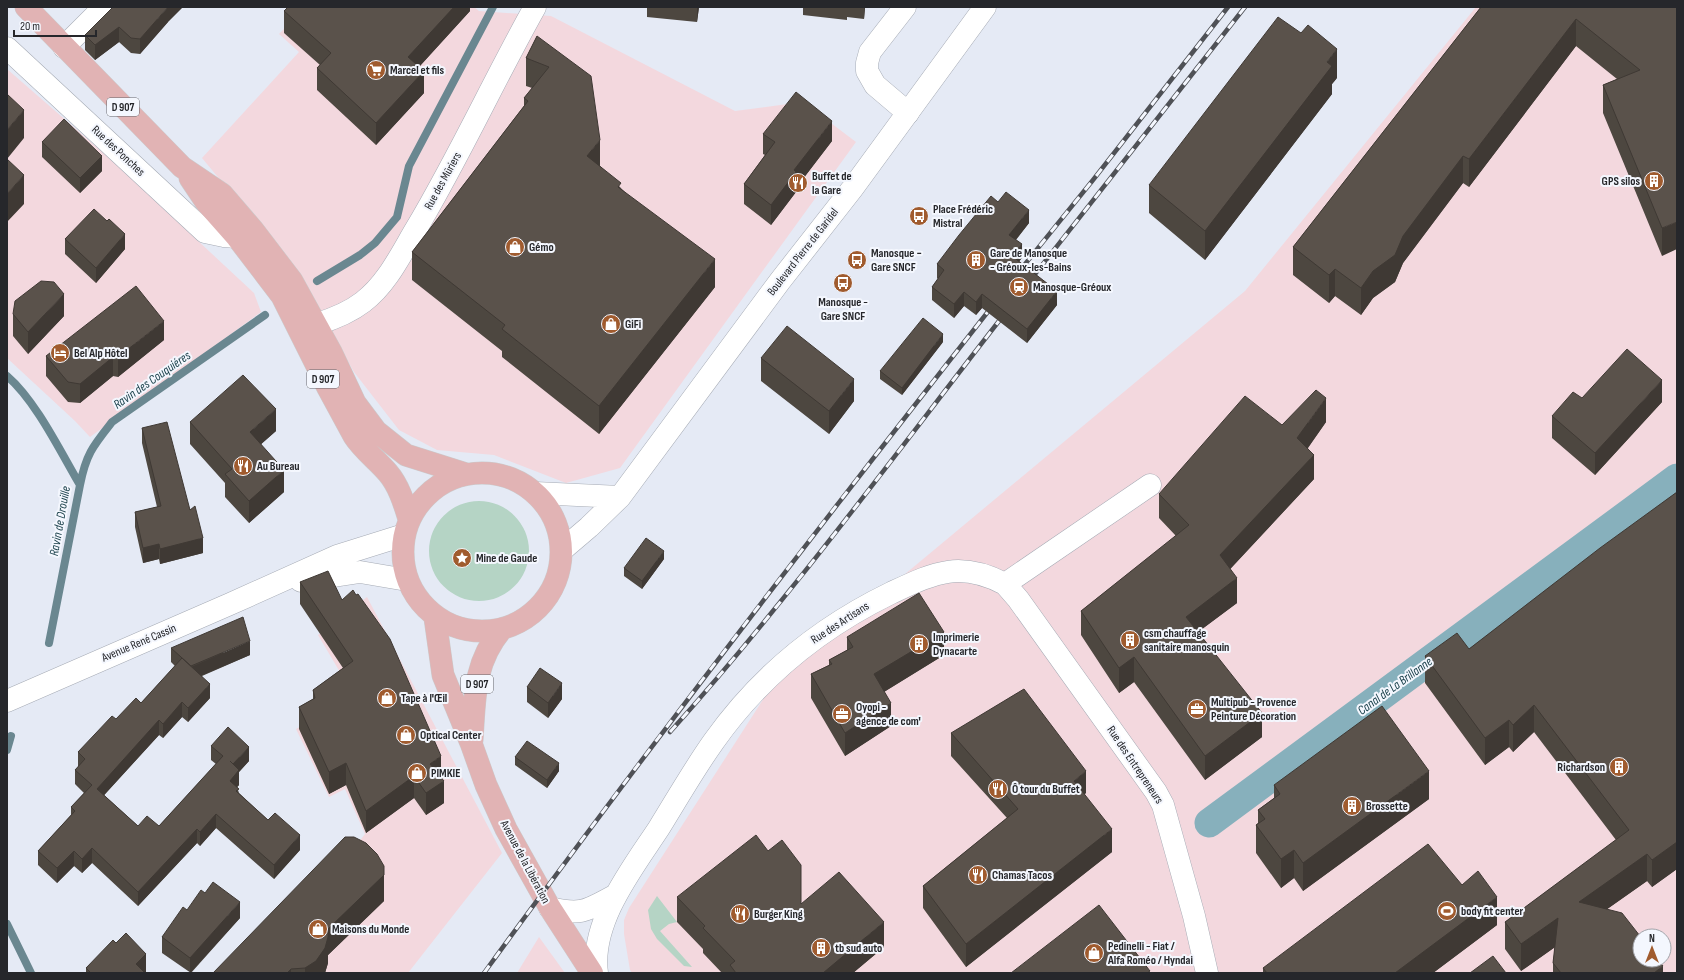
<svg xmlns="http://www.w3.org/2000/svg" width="1684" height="980" viewBox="0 0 1684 980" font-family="'Sofia Sans Condensed',sans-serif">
<rect width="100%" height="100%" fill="#e5eaf5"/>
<path fill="#f3d8de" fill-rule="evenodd" d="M305,7h169l5,4 72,5 184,95 68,-9 53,40 -236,326 -54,15 -72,-28 -57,-5 -38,-20 -45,-58 -58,-101 -94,-113 97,-106 -20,-18z
M1476,7h201v966h-1045l-2,-3 -6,-36v-14l5,-12 144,-224 472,-393zM1640,936h24v24h-24z
M7,69l101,88 146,136 7,19 -171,125 -15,-16 -68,-63z
M367,597l135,256 -94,120h-175l111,-112 21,-27 -20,-45 -16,8 -33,-68 16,-9 35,-36 -29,-49z
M539,937l26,36h-48z"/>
<path fill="#b5d4c5" d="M429 551a50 50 0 1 1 100 0a50 50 0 1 1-100 0Z
M657,896l20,26 -8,2 -9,7 32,36 -8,-1 -27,-27 -6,-10 -3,-19z"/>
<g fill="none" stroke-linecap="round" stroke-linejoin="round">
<path stroke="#6a8790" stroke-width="8" d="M317,281l43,-26 15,-12 22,-26 12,-51 84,-159
M7,376c29,25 53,75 73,109l-31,158
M80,485c6,-31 13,-39 32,-63l153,-107
M7,750l4,-14
M7,924l24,49"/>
<path stroke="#87b0bc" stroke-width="29" d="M1209,823l468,-345"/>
<g stroke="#a6abb5" stroke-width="23">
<path id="street" d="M905,7l-35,45 -3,11v8l8,14 33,28
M64,47l40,-40
M7,48l198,184 19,4 13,1
M317,324c16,-5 33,-12 46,-22 24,-18 38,-48 53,-73 43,-72 78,-149 119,-222
M1005,584l13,15 138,193 7,13 31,111 13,57
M550,908c33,8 37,2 66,-13
M597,973c-7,-51 35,-104 62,-145 18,-29 35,-59 55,-87 46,-65 105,-113 177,-148 43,-20 68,-33 114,-9l145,-99"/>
</g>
<g stroke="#a6abb5" stroke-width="23">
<path id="secondary" d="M535,493l85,4
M562,550l27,-23 31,-30 160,-216 72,-92 133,-182
M301,581l59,-9 47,8
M7,701l223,-97 107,-48 67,-21"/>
</g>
<g stroke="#cbcbcc" stroke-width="23">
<path id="primary" d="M26,7l156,160 40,27 31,36 39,51 39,71 24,51 21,28 30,24 60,19
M190,178l16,24 31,35 45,59 46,92 26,48c9,14 23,24 34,37 11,13 16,30 21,46
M403 552a79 79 0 1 1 158 0a79 79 0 1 1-158 0Z
M435,618l8,57 28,68 15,42 20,44 44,79 42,65
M472,740c3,-41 1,-76 29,-110"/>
</g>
<use href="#street" stroke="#fff" stroke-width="22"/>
<use href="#secondary" stroke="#fff" stroke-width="22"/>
<use href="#primary" stroke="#e1b3b4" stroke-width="22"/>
<g stroke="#4f5156" stroke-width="4.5">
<path id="rail" d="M1017,274l76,-94 135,-173
M1028,283l217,-276
M670,732c120,-134 226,-279 336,-420
M484,973c165,-227 337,-449 510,-669"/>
</g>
<use href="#rail" stroke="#f4f7fe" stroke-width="3" stroke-dasharray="9" stroke-linecap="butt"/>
</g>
<path fill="#4d4740" d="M113,7l55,15 -28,32 -9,-1 -12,-11 -24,18 -10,-10v-15z
M470,7v4l-51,56 5,26 -48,52 -59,-55v-22l3,-3 -36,-32v-22z
M647,7h52l-2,15 -50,-5z
M803,7h62l-1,12 -17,-2v3l-44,-5z
M1481,7h196l-15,249 -59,-143v-28l14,-6 -41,-33 -107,141 -6,-4 -60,80 -8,19 -22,16 -12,17 -26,-19 -6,7 -36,-28v-28z
M537,36l63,130 115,121 -116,147 -97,-77v-6l-90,-71v-28l112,-146v-8l8,-10 -6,-2v-28z
M1337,78l-5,6v10l-127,166 -56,-47v-28z
M763,134l69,7 -36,47v4l-25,33 -27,-21v-20l21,-29 -2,-1z
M42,142l60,29 -22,22 -38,-36z
M998,202l31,21 -13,17 6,18 -3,3 38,44 -30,38 -45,-35 -6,7 -12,-9 -10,12 -22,-18v-13l6,-8 -1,-1v-14z
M107,221l18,28 -29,34 -31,-29v-15z
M13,314l51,2 -36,38 -15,-18z
M164,340l-46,37 -5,-1 -33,27 -12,-1 -22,-26v-20z
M943,342l-41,53 -22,-16v-8z
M761,358l93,43 -25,33 -68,-53z
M1662,402l-67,73 -43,-37v-22z
M190,422l86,9 -15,13 23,48 -35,31 -24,-26v-14l-35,-39z
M1326,422l-18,26 6,31 -84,90 7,34 -39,29 64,105 -57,43 -71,-98 -15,11 -38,-58v-24l95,-75 -17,-18v-24l123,-69z
M142,428l48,82 13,43 -43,11 -1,-5 -16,4 -8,-36v-15l22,-5 -15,-64z
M1677,492v377l-25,18 -5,-6 -40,28 56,64h-110v-10l2,-16 -34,24 -16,-22v-27l111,-82 -82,-108 -21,20 -4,-5 -24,18 -60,-82v-27l44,-7z
M664,559l-22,30 -18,-13v-8z
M300,582l42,18 99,177 3,26 -18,12 -12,-17 -48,35 -20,-48 -17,9 -30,-65v-22l14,-8v-9l30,-22 -43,-64z
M847,637l97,18 -60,37 7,34 -46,30 -34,-58v-24l18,-9v-5l18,-10z
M171,648l79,7 -48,21 8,22 -22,24 -6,-5 -19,21 -4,-3 -55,60 34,31h21l57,-62 -5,-4v-14l38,15 -10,11v13l-2,2 2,6 61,57 -26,29 -58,-51 -16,18 -3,-3 -59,63 -46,-43 -10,10 -8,-7 -17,17 -19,-18v-14l33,-36v-8l13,-14 -9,-9v-14l3,-3v-15l38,-33 25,-16 34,-37 -4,-4z
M527,687l35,12 -14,19 -21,-16z
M951,733l135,60 -2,1 28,58 -146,115 -43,-59v-22l84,-68 -56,-62z
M515,757l44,14 -12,17 -32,-23z
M1274,785l155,14 -126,92 -9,-13 -13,10 -25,-35v-28l2,-2v-13l16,-12z
M1462,885l35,40 -64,48h-170v-5z
M384,892v9l-56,54v8l-3,10h-112z
M677,897l124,7 83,43 -31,26h-131l-19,-20v-4l-26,-27z
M187,910l53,8 -49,55 -29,-20v-16z
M116,943l30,30h-60v-5z"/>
<path fill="#3f3934" d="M168,7h15l-15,15 -28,32v-15z
M454,7h16v4l-62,68v-22z
M697,7h2l-2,15z
M864,7h1l-1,12z
M1576,19v27l-107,141v-28z
M119,27v15l-24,18v-15z
M1337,49v29l-5,6v10l-127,166v-29l122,-169z
M424,71v22l-48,52v-22z
M24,110v28l-17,21v-29z
M832,121v20l-36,47v4l-25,33v-20l23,-35z
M600,140v28l-13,-12z
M102,156v15l-22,22v-15z
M1463,156v27l-60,80 -8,19 -22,16 -12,17v-27l12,-17 30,-35z
M24,175v29l-17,18v-28z
M1029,210v13l-20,25v-13z
M1677,222v27l-15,7v-28z
M125,234v15l-29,34v-15z
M1022,244v14l-10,12v-14z
M715,259v28l-116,147v-28z
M1335,269v27l-6,7v-28z
M1057,291v14l-30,38v-14z
M964,292v14l-10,12v-14z
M64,294v22l-36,38v-22z
M982,294v14l-6,7v-13z
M164,321v19l-46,37v-20z
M943,334v8l-41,53v-7z
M113,357v19l-33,27v-19z
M854,379v22l-25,33v-23z
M1662,380v22l-67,73v-22z
M1326,398v24l-29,41v-25z
M276,409v22l-26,23v-22z
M1314,455v24l-94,101v-25z
M284,470v22l-35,31v-22z
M203,538v15l-43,11v-15z
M159,544v15l-16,4v-15z
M664,551v8l-22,30v-8z
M1237,578v25l-51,38v-24z
M944,632v23l-70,43v-24z
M250,641v14l-59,25v-13z
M1134,657v25l-15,11v-25z
M562,683v16l-14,19v-15z
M210,684v14l-22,24v-14z
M182,702v15l-19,21v-14z
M891,703v23l-46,30v-23z
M1534,705v27l-21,20v-27z
M1262,713v24l-57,43v-24z
M159,720v15l-62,68v-14z
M1509,720v27l-24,18v-27z
M249,747v14l-10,11v13l-9,10v-14l3,-17z
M441,756v22l-11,-14z
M346,763v22l-17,9v-22z
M559,763v8l-12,17v-8z
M1086,771v22l-12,10v-22z
M1429,771v28l-126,92v-28z
M414,776v22l-48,35v-22z
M444,781v22l-18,12v-22z
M216,814v14l-16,18v-14z
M197,829v14l-59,63v-14z
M1112,829v23l-146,115v-23z
M300,835v15l-26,29v-14z
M1677,842v27l-25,18v-27z
M92,848v15l-10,10v-14z
M1294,850v28l-13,10v-29z
M74,851v15l-17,17v-15z
M1647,854v27l-68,48v-27z
M384,866v35l-56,54v8l-3,10h-20v-5l23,-39z
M1497,897v28l-64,48h-38z
M240,902v16l-50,55v-15z
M1558,918v27l-37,26v-27z
M884,922v25l-31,26h-31z
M146,954v19h-10v-9z
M1663,966v7h-9z
M291,969v4h-4z"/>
<path fill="#5a524b" stroke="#3f3934" d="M113,7h55l-28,32 -9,-1 -12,-11 -24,18 -10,-10z
M288,7h166l-46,50 16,14 -48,52 -59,-55 14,-15 -47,-42z
M1481,7h196v215l-15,6 -59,-143 37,-15 -64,-51 -107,140 -6,-3 -60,80 -8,19 -22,16 -12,17 -26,-19 -6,6 -36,-28z
M1278,17l23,16 7,-8 29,24 -10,13 5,4 -127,165 -56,-46z
M537,36l54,40 9,64 -13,16 34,27 -3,4 97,72 -116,147 -97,-77 3,-4 -93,-73 116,-151 -4,-3 25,-31 -23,-9z
M796,92l36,29 -38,49 2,2 -25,33 -27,-21 31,-42 -12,-8z
M7,94l17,16 -17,20z
M64,119l38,37 -22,22 -38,-36z
M7,159l17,16 -17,19z
M1006,192l23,18 -20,25 13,9 -10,12 45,35 -30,38 -45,-35 -6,8 -12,-10 -10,12 -22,-17 12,-17 -7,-6 22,-29 32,-39 7,6z
M94,209l13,12 2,-2 16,15 -29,34 -31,-29z
M41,281l13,1 10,12 -36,38 -15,-18 2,-13z
M136,286l28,35 -46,36h-5l-33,27 -12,-2 -22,-26z
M923,318l20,16 -41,54 -22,-17z
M787,326l67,53 -25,32 -68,-53z
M1627,349l35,31 -67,73 -43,-37 21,-24 9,6z
M243,375l33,34 -26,23 34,38 -35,31 -24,-27 7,-5 -42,-47z
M1316,390l10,8 -29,40 17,17 -94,100 17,23 -51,39 76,96 -57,43 -71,-99 -15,11 -38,-57 108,-86 -30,-31 86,-98 37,29z
M167,422l23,88 5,-4 8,32 -43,11 -1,-5 -16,4 -8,-36 26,-6 -19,-78z
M1677,492v350l-25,18 -5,-6 -68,48 43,11 18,23v24h18l5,6 -9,7h-93l-8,-10 5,-45 -37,26 -16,-22 124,-92 -95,-125 -21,20 -4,-5 -24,18 -60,-82 32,-23 12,16 131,-101z
M646,538l18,13 -22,30 -18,-13z
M328,571l14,29 11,-10 3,5 2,-1 32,45 51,117 -11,8 14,17 -18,12 -12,-17 -48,35 -20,-48 -17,9 -30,-65 16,-9 -2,-8 40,-29 -53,-79z
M919,593l25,39 -70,42 17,29 -46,30 -34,-59 21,-10 -3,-4 24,-13 -6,-10z
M243,617l7,24 -59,25 -20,-18z
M182,658l28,26 -22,24 -6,-6 -19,22 -4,-4 -62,69 41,37 9,-10 12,10 64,-70 -12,-10 17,-19 21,20 -16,17 -3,-3 9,9 -9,11 9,8 -3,2 32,29 7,-7 25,22 -26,30 -58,-51 -16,18 -3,-3 -59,63 -46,-44 -10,11 -8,-8 -17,17 -19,-17 37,-40 -4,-4 21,-22 -17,-15 10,-11 -7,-7 34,-36 4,3 20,-21 5,5z
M540,668l22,15 -14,20 -21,-16z
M1024,689l62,82 -12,10 38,48 -146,115 -43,-58 95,-77 -67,-76z
M1382,706l47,65 -126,92 -9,-13 -13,9 -25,-34 9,-6 -7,-9 22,-16 -6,-9z
M527,741l32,22 -12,17 -32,-23z
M756,835l12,16 14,-11 19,25v39l38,-32 45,50 -61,51h-87l-6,-8 5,-4 -32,-33 2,-2 -28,-29z
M345,837h9l12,6 11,11 7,12v9l-56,54v8l-3,11 -9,13 -11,7 -14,1 -4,4h-74z
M1428,844l34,41 16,-14 19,26 -102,76h-128l-4,-5z
M213,882l27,20 -50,56 -28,-21 21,-30 4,3 14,-20 4,3z
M1099,905l51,66 -3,2h-136z
M126,933l20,21 -10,10 9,9h-54l-5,-5 27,-28 3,3z
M1493,956l13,17h-36z"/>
<defs>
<g id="supermarket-disc" transform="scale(1)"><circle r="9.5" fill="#a05b2e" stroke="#f4f7fe"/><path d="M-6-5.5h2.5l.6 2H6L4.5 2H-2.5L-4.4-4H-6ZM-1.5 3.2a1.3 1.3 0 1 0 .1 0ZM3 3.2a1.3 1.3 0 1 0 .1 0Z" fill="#fff"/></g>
<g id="building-disc" transform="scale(1)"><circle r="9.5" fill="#a05b2e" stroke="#f4f7fe"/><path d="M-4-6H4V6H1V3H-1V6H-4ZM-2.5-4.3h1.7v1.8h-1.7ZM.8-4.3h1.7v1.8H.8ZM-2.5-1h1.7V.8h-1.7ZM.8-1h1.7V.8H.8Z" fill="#fff"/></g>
<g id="restaurant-disc" transform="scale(1)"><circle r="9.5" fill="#a05b2e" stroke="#f4f7fe"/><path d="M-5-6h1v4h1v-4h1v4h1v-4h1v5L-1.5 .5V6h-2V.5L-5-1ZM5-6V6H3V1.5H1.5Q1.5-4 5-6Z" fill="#fff"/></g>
<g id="bus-disc" transform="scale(1)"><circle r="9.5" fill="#a05b2e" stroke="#f4f7fe"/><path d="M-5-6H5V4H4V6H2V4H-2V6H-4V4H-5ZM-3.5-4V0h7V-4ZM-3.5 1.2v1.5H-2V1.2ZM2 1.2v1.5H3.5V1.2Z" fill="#fff"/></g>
<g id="shop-disc" transform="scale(1)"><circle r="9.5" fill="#a05b2e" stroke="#f4f7fe"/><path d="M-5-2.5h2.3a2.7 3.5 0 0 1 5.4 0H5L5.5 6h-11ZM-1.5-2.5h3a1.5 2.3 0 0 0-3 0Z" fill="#fff"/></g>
<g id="station-disc" transform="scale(1)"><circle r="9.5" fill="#a05b2e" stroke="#f4f7fe"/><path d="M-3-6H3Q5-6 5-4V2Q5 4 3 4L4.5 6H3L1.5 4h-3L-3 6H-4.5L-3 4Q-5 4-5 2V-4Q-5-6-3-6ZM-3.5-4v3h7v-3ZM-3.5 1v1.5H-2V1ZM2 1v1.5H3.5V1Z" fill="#fff"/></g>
<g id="hotel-disc" transform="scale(1)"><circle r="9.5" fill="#a05b2e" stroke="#f4f7fe"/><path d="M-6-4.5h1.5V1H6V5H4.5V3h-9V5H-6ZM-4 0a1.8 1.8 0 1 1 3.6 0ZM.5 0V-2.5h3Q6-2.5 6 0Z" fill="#fff"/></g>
<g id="sight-disc" transform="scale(1)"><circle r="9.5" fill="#a05b2e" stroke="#f4f7fe"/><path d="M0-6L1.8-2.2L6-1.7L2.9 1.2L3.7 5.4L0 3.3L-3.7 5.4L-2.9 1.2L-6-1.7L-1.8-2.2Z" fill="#fff"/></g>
<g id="office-disc" transform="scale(1)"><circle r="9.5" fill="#a05b2e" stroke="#f4f7fe"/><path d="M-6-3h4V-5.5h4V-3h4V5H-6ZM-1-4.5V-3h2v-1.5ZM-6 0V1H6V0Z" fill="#fff"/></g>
<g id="stadium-disc" transform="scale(1)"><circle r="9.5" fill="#a05b2e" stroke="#f4f7fe"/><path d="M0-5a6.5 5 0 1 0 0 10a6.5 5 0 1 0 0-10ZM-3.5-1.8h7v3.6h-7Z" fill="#fff"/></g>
</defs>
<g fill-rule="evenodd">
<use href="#supermarket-disc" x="376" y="70"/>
<use href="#building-disc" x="1654" y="181"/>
<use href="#restaurant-disc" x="798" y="183"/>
<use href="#bus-disc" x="919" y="216"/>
<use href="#shop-disc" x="515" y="247"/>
<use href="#bus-disc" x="857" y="260"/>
<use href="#building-disc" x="976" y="260"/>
<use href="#bus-disc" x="843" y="283"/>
<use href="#station-disc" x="1019" y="287"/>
<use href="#shop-disc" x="611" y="324"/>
<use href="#hotel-disc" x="60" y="353"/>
<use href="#restaurant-disc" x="243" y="466"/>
<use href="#sight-disc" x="462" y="558"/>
<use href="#building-disc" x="1130" y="640"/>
<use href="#building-disc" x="919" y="644"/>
<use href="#shop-disc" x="387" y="698"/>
<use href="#office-disc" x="1197" y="709"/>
<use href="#office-disc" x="842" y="714"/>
<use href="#shop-disc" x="406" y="735"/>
<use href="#building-disc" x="1619" y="767"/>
<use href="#shop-disc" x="417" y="773"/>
<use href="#restaurant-disc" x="998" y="789"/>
<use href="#building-disc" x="1352" y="806"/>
<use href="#restaurant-disc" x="978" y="875"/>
<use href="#stadium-disc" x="1447" y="911"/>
<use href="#restaurant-disc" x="740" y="914"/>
<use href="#shop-disc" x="318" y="929"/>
<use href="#building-disc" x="821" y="948"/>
<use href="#shop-disc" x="1094" y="953"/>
</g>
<g text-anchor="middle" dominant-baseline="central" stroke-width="4" stroke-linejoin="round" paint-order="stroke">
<g fill="#f4f7fe" stroke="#64656a" stroke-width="1">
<rect x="107" y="98" width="32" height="18" rx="3"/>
<rect x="307" y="370" width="32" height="18" rx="3"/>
<rect x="461" y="675" width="32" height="18" rx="3"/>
</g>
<g font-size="11" font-weight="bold" fill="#26272b">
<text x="123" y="107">D 907</text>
<text x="323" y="379">D 907</text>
<text x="477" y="684">D 907</text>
</g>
<g font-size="12" font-weight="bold" fill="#26272b" stroke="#f4f7fe" text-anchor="start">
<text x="390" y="70">Marcel et fils</text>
<text x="812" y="176">Buffet de<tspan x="812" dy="14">la Gare</tspan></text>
<text x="1640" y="181" text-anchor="end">GPS silos</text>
<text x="933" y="209">Place Frédéric<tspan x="933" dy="14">Mistral</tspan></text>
<text x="529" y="247">Gémo</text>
<text x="871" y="253">Manosque −<tspan x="871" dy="14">Gare SNCF</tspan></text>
<text x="990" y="253">Gare de Manosque<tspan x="990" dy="14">- Gréoux-les-Bains</tspan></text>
<text x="1033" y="287">Manosque-Gréoux</text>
<text x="843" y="302" text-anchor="middle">Manosque -<tspan x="843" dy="14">Gare SNCF</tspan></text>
<text x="625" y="324">GiFi</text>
<text x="74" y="353">Bel Alp Hôtel</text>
<text x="257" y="466">Au Bureau</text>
<text x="476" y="558">Mine de Gaude</text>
<text x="1144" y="633">csm chauffage<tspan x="1144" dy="14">sanitaire manosquin</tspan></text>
<text x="933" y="637">Imprimerie<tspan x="933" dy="14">Dynacarte</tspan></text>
<text x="401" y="698">Tape à l'Œil</text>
<text x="1211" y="702">Multipub - Provence<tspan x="1211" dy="14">Peinture Décoration</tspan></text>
<text x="856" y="707">Oyopi -<tspan x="856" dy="14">agence de com'</tspan></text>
<text x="420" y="735">Optical Center</text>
<text x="1605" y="767" text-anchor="end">Richardson</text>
<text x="431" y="773">PIMKIE</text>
<text x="1012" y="789">Ô tour du Buffet</text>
<text x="1366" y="806">Brossette</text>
<text x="992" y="875">Chamas Tacos</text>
<text x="1461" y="911">body fit center</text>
<text x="754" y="914">Burger King</text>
<text x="332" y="929">Maisons du Monde</text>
<text x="1108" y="946">Pedinelli - Fiat /<tspan x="1108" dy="14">Alfa Roméo / Hyndai</tspan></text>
<text x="835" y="948">tb sud auto</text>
</g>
<g font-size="12" fill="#26272b" stroke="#f4f7fe">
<text transform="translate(118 151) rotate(43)">Rue des Ponches</text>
<text transform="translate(443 181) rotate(-61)">Rue des Mûriers</text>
<text transform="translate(803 252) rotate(-52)">Boulevard Pierre de Garidel</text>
<text transform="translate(840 623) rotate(-33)">Rue des Artisans</text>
<text transform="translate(139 643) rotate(-23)">Avenue René Cassin</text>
<text transform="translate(1135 765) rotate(56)">Rue des Entrepreneurs</text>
<text transform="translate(525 862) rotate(62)">Avenue de la Libération</text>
</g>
<g font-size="13" font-style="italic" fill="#153c46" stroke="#f4f7fe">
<text transform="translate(152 380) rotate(-35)">Ravin des Couquiéres</text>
<text transform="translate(60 521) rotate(-80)">Ravin de Drouille</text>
<text transform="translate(1395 686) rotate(-36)">Canal de La Brillanne</text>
</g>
</g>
<rect width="1684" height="980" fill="none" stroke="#26272b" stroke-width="16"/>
<g transform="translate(1652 948)"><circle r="19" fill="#f4f7fe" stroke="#a2a4aa"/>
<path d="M0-3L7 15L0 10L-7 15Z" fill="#a05b2e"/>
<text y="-6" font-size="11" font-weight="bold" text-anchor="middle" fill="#26272b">N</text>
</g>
<path d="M14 30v6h82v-6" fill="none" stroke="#26272b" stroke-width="2"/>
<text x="20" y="30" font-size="12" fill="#26272b" stroke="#f4f7fe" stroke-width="3" paint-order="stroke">20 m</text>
</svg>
